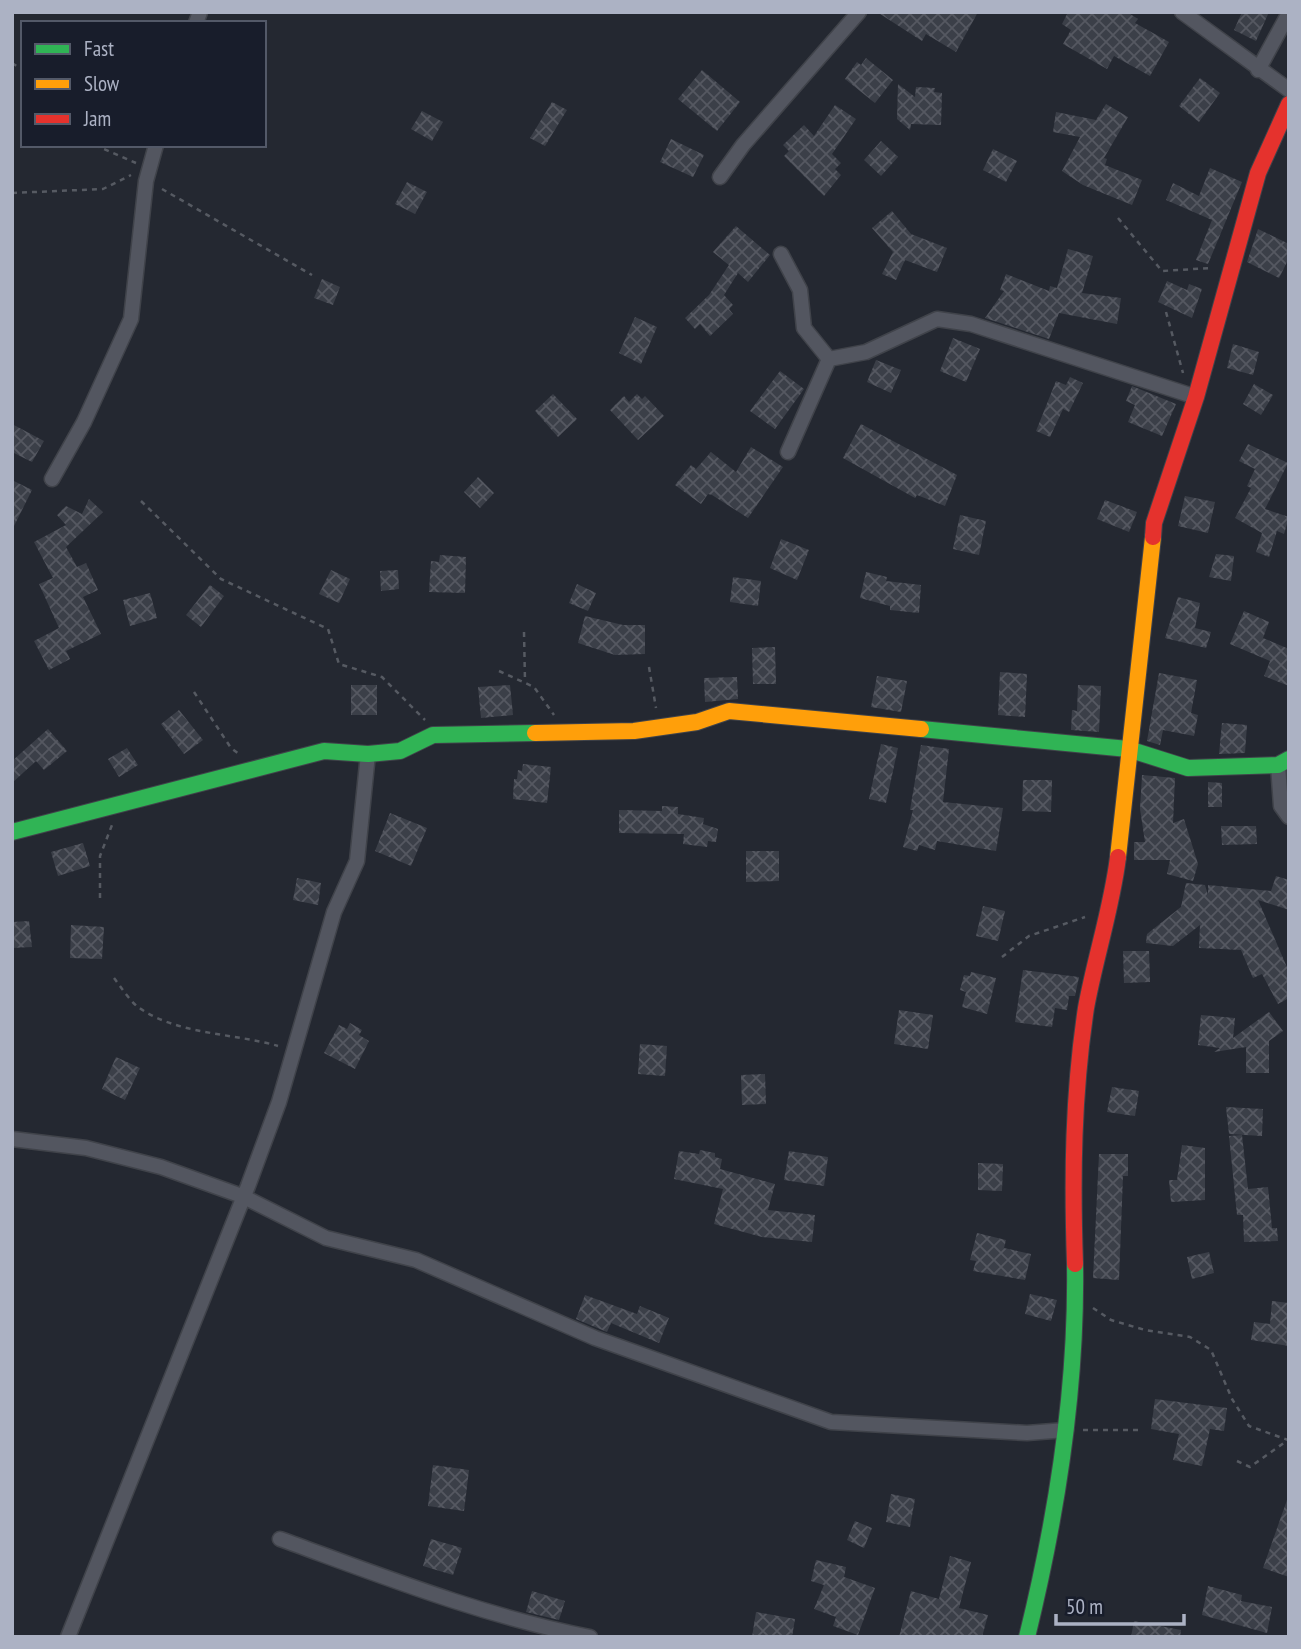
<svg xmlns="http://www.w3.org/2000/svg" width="1301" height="1649" viewBox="0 0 1301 1649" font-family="'PT Sans Narrow',sans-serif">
<defs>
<pattern id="building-cross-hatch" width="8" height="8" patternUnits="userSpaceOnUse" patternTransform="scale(1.75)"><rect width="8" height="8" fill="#3b3f48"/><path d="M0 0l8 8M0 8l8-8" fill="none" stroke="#555861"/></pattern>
</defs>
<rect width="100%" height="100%" fill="#242831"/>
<path fill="url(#building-cross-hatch)" d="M877,12h101l-22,40 -30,-18 -4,7z
M1068,12h59l11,7 -3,4 34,19 -19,34 -36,-20 -7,13 -44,-25 8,-14 -9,-6z
M1242,12h27l-13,29 -22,-11z
M866,58l27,22 -18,23 -30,-24 12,-17 4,3z
M702,70l38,32 -23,29 -39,-32z
M1200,78l20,15 -21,29 -20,-16z
M898,84l17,13 1,-10 19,1 -1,4 8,1 -1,32 -30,-1 -1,6 -13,-11z
M552,102l15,8 -22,36 -15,-8z
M1106,104l22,13 -24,41 3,1 -2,6 37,15 -10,25 -49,-20 -21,-14 18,-34 -27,-5 3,-20 40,8z
M835,105l21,14 -24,35 9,9 -6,6 6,6 -17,21 -40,-40 5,-5 -6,-6 21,-20 10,11z
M422,111l21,11 -11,19 -21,-12z
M671,139l33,16 -11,22 -33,-15z
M881,141l17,16 -17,19 -17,-16z
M993,149l24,12 -11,21 -23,-12z
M1210,168l32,14 -34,82 -12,-4 16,-40 -46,-20 7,-17 26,13z
M407,182l20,10 -12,22 -20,-10z
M892,211l19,23 36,14 -10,24 -32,-12 -9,20 -14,-6 11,-22 -21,-24z
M736,226l34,29 -22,27 -10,-9 -14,22 9,10 -4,4 4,5 -23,22 -10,-12 -5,5 -10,-11 24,-23 20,-30 -16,-13z
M1258,229l31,15v14l-10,20 -32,-16z
M1068,249l25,7 -11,37 39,5 -4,26 -58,-11 -10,26 -64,-21 19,-27 -4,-1 6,-16 43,17 1,-5 7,2z
M322,279l18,8 -7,18 -19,-7z
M1167,281l20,9 2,-6 13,5 -10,29 -34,-16z
M635,317l22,10 -16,37 -22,-11z
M953,338l27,11 -14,33 -26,-11z
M1233,344l26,8 -6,23 -26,-7z
M876,360l25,10 -10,23 -24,-11z
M780,371l24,18 -29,40 -25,-18z
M1070,377l13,6 -14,29 -6,-3 -13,28 -14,-6 20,-50 10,4z
M1254,384l19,11 -12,20 -18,-11z
M1132,386l44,18 -14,32 -34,-14 7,-17 -9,-4z
M553,394l24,25 -19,18 -23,-26z
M637,394l5,5 3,-3 19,20 -26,24 -28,-30 14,-14 5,6z
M12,424l32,17 -12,21 -20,-10z
M861,424l96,51 -12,31 -28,-11 -2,3 -72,-40z
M1248,444l40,19 -23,46 24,8 -5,17 -7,-3 -8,26 -13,-5 6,-19 -27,-15 16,-30 -4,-2 8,-17 -16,-8z
M751,447l32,20 -35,51 -36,-23 -4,-1 -7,10 -26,-19 16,-20 5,4 15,-17 25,20z
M478,477l16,16 -14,15 -16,-16z
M12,480l20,10 -20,40z
M1185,496l30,6 -7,31 -30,-7z
M89,499l14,13 -37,35 11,20 9,-4 12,27 -15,7 18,37 -35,17 4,8 -21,11 -15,-29 25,-13 -20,-44 14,-6 -19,-36 32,-17 -9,-10 9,-9 16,8z
M1105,500l32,12 -8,20 -32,-13z
M960,515l26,6 -7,34 -26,-6z
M781,539l28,11 -12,30 -27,-12z
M1216,554l18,2 -3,25 -22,-4z
M440,555l26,2 -1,36 -36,-1 2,-31 8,1z
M331,570l19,9 -11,24 -20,-9z
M398,570l1,19 -18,2 -1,-20z
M866,572l21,5 -1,4 35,4 -2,28 -29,-3v-4l-30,-8z
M733,577l28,4 -3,25 -28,-4z
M577,584l19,9 -8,18 -19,-8z
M210,585l14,11 -23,31 -15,-12z
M150,593l7,25 -27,8 -7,-26z
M1178,597l22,6 -5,25 16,4 -5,16 -41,-10z
M1244,611l25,11 -6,16 26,11v37l-25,-10 6,-15 -40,-17z
M585,616l38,9h22v29l-30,1 -37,-12z
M775,647l1,37h-23l-1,-36z
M1000,672l27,2 -2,43 -27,-2z
M1159,673l38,7 -6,33 7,2 -4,21 -31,-6 -3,15 -13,-4z
M877,676l30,5 -6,31 -30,-5z
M737,677l1,22 -33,3 -1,-24z
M351,685h26v30h-26z
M510,685l3,30 -32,3 -3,-31z
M1078,685l23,1 -2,46 -28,-2 1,-20 5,1z
M179,710l24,30 -19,14 -23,-30z
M1222,723l25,2 -2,28 -26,1z
M48,729l19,22 -23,19 -8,-9 -24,22v-22z
M881,744l17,4 -12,55 -17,-4z
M921,745l28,4 -6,53 60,6 -7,43 -59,-10 -2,9 -16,-5 -2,6 -14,-4 10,-37h-3z
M127,748l11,17 -19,12 -11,-18z
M523,764l28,3 -4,36 -34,-4 1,-20h3l1,-9 4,1z
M1142,775l33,3 -2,45 11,-4 14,45 -5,17 -26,-7 3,-14h-36v-18h11l-5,-33z
M1023,780h29l-1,32 -29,-1z
M1208,782l14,1v24h-14z
M662,806l16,1v7l26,4 -1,6 15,5 -2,13 -8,-1 -1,6 -24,-3 1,-10 -65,-1v-23l43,1z
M390,813l37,15 -16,38 -36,-15z
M1221,826h35l1,18 -35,1z
M83,843l7,23 -32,10 -7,-24z
M746,851h33v30l-33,1z
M1276,876l13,4v30l-31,-10 31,72v26l-11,6 -16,-30 -9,4 -12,-28 -42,-2 1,-23 -27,21 -27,-3 1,-9 34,-27 5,-24 19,2 3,10v-10l63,6z
M297,878l24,5 -3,22 -25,-5z
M983,906l22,5 -7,30 -22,-5z
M29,921l3,26 -20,1v-26z
M71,925l33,2 -2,32 -32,-1z
M1123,951h26l1,31 -26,1z
M1023,970l56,7 -4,19h-6l-2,14 -12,-2 -3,19 -37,-5z
M971,972l25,6 -9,36 -25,-7 4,-15 -6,-2 4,-15 6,1z
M899,1010l34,5 -5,34 -34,-5z
M1269,1012l14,19 -14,10v32h-23v-26l-32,5 6,-4 -22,-3 3,-30 34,3 -2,20z
M350,1023l12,7 -3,5 10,6 -14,28 -31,-16 15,-28 8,4z
M640,1044l27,2 -2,30 -27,-2z
M116,1057l24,11 -15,32 -23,-11z
M765,1074l1,30 -24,1 -1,-30z
M1112,1087l27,4 -4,25 -28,-4z
M1226,1107l37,2 -1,27 -33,-2z
M1242,1135l6,54 20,-2 4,41h5l1,13 -34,1 -1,-27h-6l-8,-79z
M1182,1145l23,3v52l-34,2 -2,-22h8z
M700,1150l15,3v4l7,2 -2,10 55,15 -7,26 47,5 -3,27 -50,-5 -48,-13 9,-35 -49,-10 5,-28 20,3z
M789,1151l39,6 -4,29 -40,-6z
M1099,1154h29v22h-5l-4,104 -26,-2z
M978,1163l25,1 -1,27 -24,-1z
M977,1233l29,7 -2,8 27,6 -6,26 -52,-9 3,-10 -6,-1z
M1209,1252l5,21 -22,6 -5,-22z
M1030,1294l27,6 -6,21 -26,-7z
M585,1295l52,19 3,-8 29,12 -10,25 -48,-20 -4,9 -31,-13z
M1272,1301l17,2v43l-38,-6 3,-18 16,2z
M1155,1399l72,9 -3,23 -14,-2 -8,37 -29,-6 6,-26 -28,-5z
M433,1465l36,5 -5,41 -36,-5z
M891,1494l24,5 -5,28 -24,-5z
M1287,1500l2,1v76l-26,-9z
M855,1521l17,7 -8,20 -17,-8z
M431,1539l31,9 -9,27 -30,-9z
M950,1556l21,6 -12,46 29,7 -6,22h-83l12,-46 28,8z
M816,1560l30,7 -2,10 31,11 -17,47 -25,-9 3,-9 -22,-8 10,-24 -13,-4z
M1208,1586l34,9 -1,6 31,6 -5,26 -65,-18z
M532,1591l33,10 -6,19 -33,-8z
M756,1612l39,7 -3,18h-40z
M1134,1621l47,9 -1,7h-49z"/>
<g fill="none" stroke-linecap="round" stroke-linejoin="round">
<g stroke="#40434a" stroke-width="17">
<path id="street" d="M1182,12l107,78
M196,23l4,-11
M1258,70l31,-57
M720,177l23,-32 116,-133
M781,254l19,36 4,38 25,31 -41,93
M829,359l37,-7 71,-33 34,5 225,73
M52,479l32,-57 47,-103 15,-138 10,-36
M1278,765l3,41 8,11
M12,1139l74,9 75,19 81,29 84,42 90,22 179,78 236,84 196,11 39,-3
M280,1539c102,37 203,77 310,98
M68,1637l180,-451 31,-84 55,-190 23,-51 11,-107"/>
</g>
<g stroke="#40434a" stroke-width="18">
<path id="fast" d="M921,729l207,20 60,19 90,-3 11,-6
M12,832l312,-81 44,3 32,-3 33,-16 102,-2
M1027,1637c30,-122 50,-247 48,-373"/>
</g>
<g stroke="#40434a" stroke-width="18">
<path id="slow" d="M535,733l99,-2 63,-9 32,-11 192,18
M1118,857l35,-320"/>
</g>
<g stroke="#40434a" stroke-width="18">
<path id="jam" d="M1153,537l1,-14 42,-126 62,-224 31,-69
M1075,1264c-3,-87 -2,-170 11,-256 9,-50 26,-101 32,-151"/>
</g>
<path stroke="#565a62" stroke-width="2.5" stroke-dasharray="5 5" stroke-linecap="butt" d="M12,63l11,7
M95,145l41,18
M162,189l150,86
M12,193l91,-4 28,-14
M1118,218l44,53 49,-3
M1166,312l17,61
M141,501l80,78 107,50 11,35 43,13 43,43
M524,632l1,49
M649,667l7,41
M499,671l35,16 20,28
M194,692l37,56 8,6
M100,898v-42l12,-31
M1002,957l27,-21 56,-19
M114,978c7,9 15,22 24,29 39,28 96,26 140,39
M1093,1308l18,12 34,10 45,7 21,13 21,49 17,27 39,14 -38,27 -13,-6
M1083,1430h57"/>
<use href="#street" stroke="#535660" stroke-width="14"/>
<use href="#fast" stroke="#30b455" stroke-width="16"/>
<use href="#slow" stroke="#ff9f0a" stroke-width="16"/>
<use href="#jam" stroke="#e5322d" stroke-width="16"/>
</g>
<rect width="1301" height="1649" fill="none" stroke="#acb2c4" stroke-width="28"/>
<rect x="21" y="21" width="245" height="126" fill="#181d2b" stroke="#535968" stroke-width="2"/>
<rect x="35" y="44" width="35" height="10" fill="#30b455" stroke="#535968" stroke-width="2"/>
<text x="84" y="56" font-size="21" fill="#acb2c4">Fast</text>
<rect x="35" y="79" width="35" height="10" fill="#ff9f0a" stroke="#535968" stroke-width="2"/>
<text x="84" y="91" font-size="21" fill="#acb2c4">Slow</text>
<rect x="35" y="114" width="35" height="10" fill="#e5322d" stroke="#535968" stroke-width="2"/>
<text x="84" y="126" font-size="21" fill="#acb2c4">Jam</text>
<path d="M1056 1614v10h128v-10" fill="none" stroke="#acb2c4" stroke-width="3.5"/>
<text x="1066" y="1614" font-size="21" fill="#acb2c4" stroke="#181d2b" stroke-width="5" paint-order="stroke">50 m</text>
</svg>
